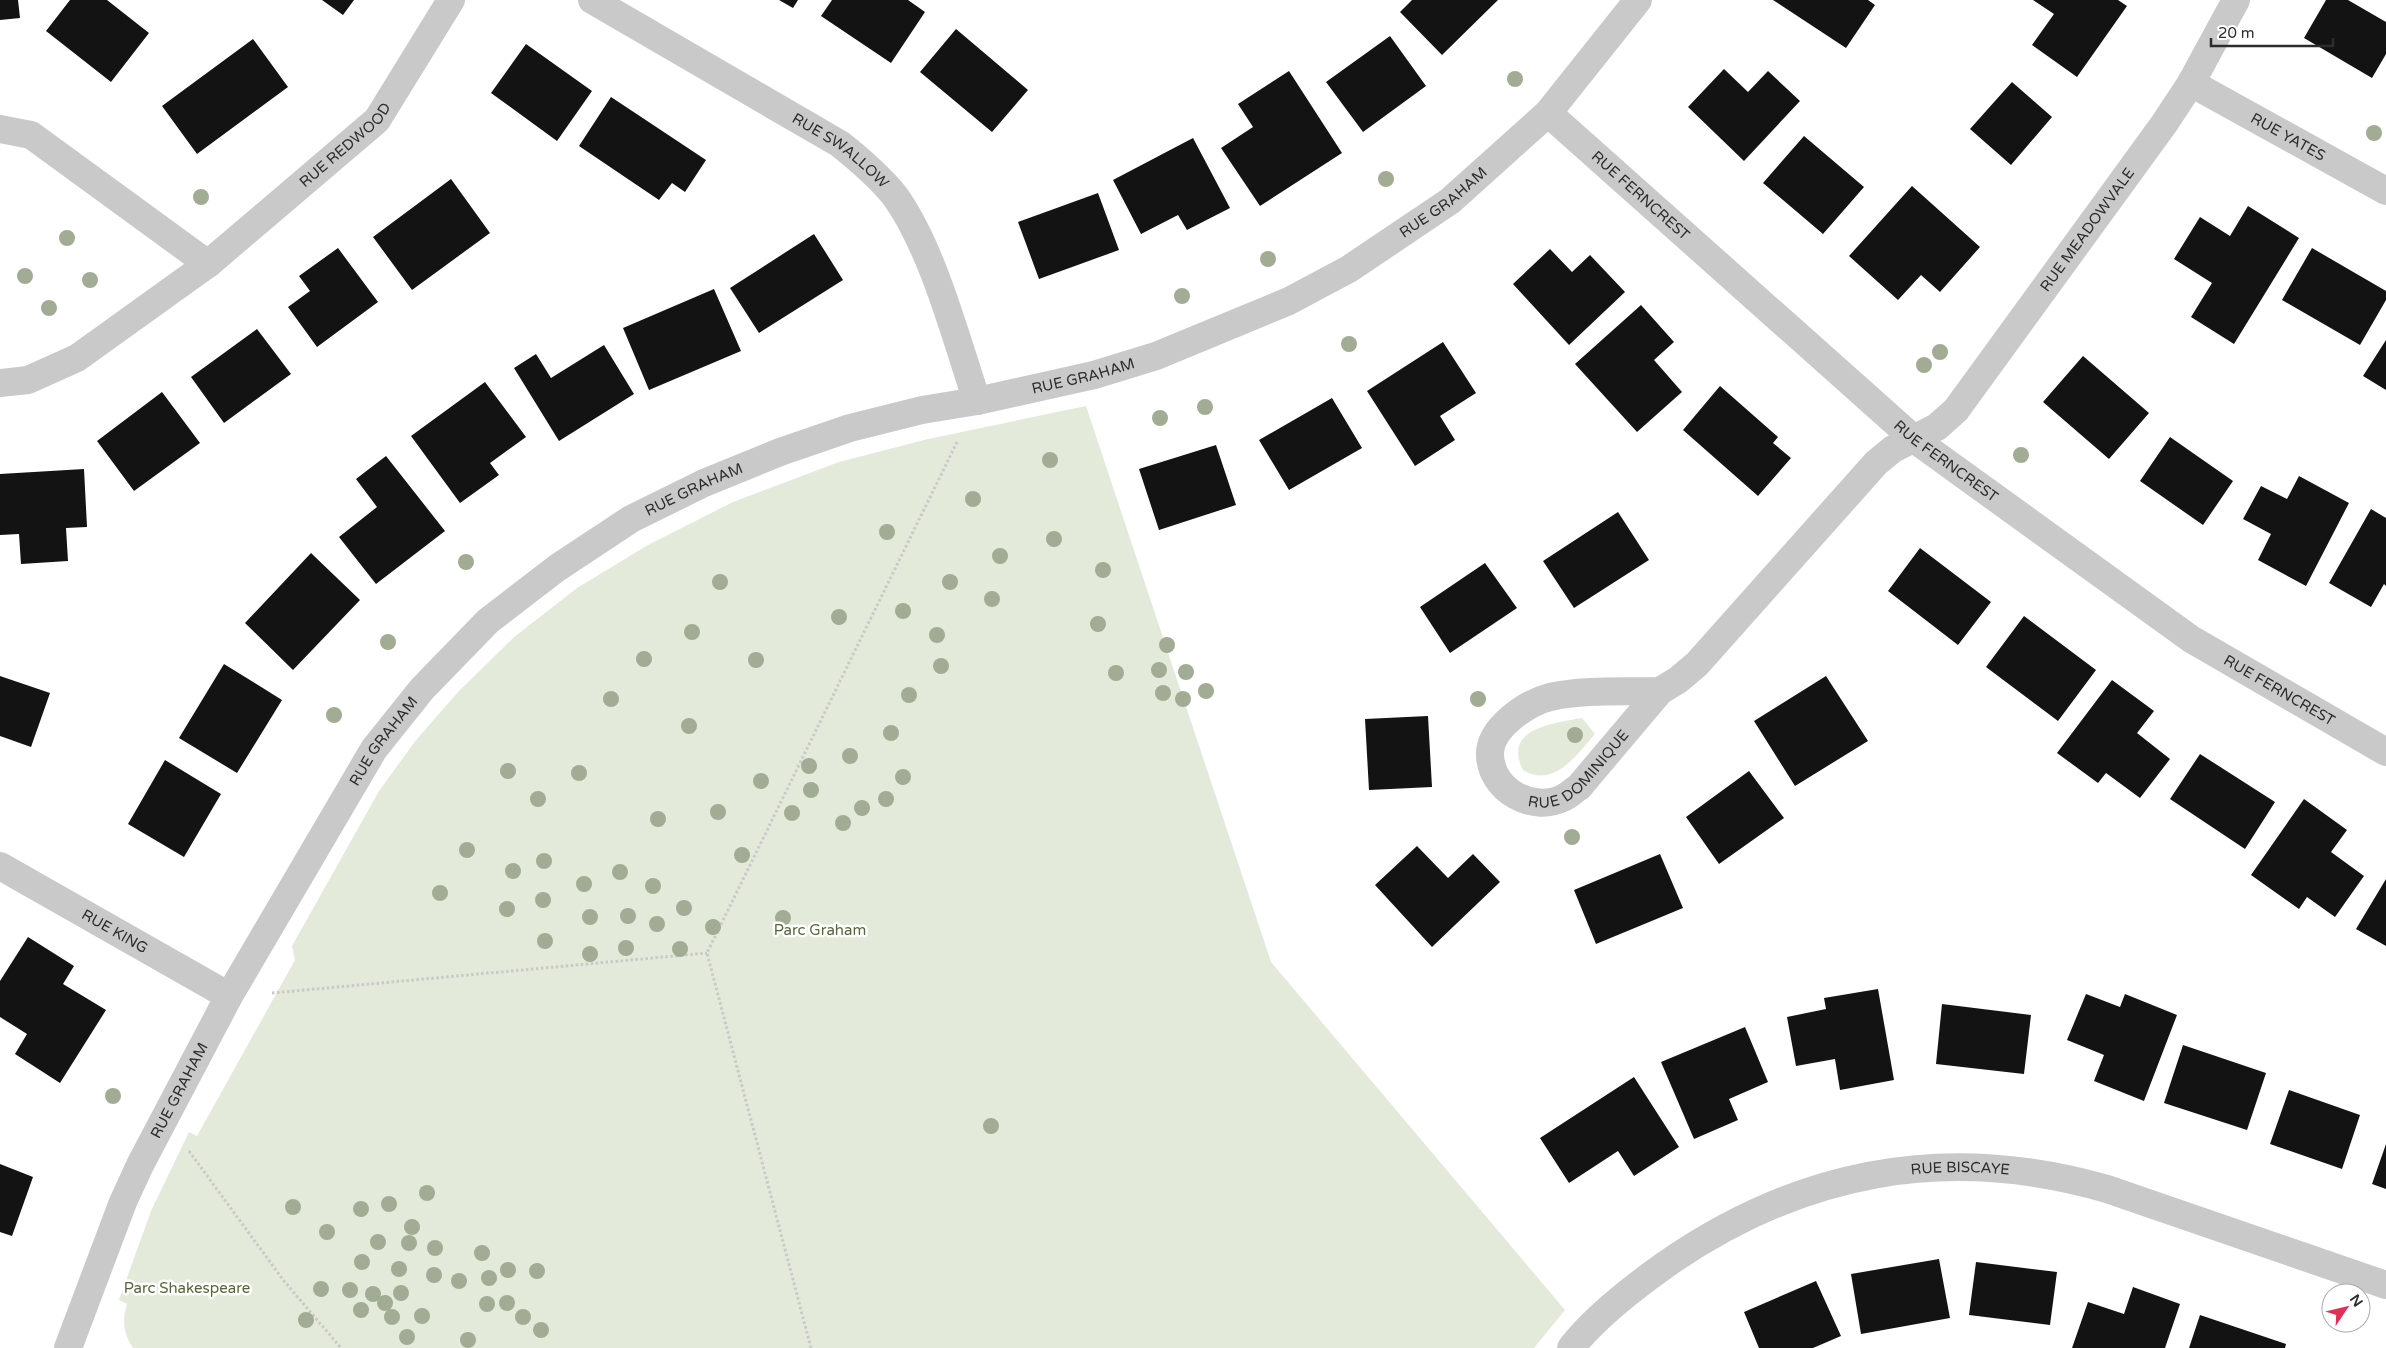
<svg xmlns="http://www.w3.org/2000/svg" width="2386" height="1348" viewBox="0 0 2386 1348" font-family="'Varela Round',sans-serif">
<rect width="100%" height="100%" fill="#fff"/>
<path fill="#e4ead9" d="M1086,406l185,556 294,348 -31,38h-1401c-10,-15 -11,-28 -6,-44l-8,-4 32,-89 38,-79 8,4 98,-176 -3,-14 87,-155 37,-51 43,-49 54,-53 64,-50 71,-43 85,-43 106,-40 89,-23z
M1582,718l13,16c-18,21 -42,55 -72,36 -21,-41 30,-47 59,-52z"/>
<path fill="#131313" d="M0,0h18l2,18 -20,2z
M70,0h37l42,33 -38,49 -65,-51z
M322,0h32l-11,15z
M779,0h19l-5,8z
M832,0h76l17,12 -34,51 -70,-47z
M1412,0h86l-56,55 -42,-43z
M1773,0h95l7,5 -29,43z
M2033,0h85l9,6 -50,71 -45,-32 22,-31z
M2326,0h22l38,22v32l-14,24 -68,-40z
M956,29l72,61 -36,42 -72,-60z
M1390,36l36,50 -63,46 -37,-50z
M253,39l35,48 -91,67 -35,-48z
M526,44l66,47 -35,50 -66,-48z
M1724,69l24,23 20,-21 32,30 -56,60 -56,-54z
M1289,71l53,82 -82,53 -39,-58 32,-21 -15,-23z
M2012,82l40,35 -41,48 -41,-36z
M611,97l95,63 -21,32 -13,-9 -13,17 -80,-54z
M1804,136l60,51 -41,47 -60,-51z
M1193,138l37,70 -43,22 -9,-15 -37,19 -28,-54z
M451,179l39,54 -78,57 -39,-53z
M1912,186l68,61 -40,45 -19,-17 -23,25 -49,-44z
M1098,193l21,57 -80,29 -21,-57z
M2248,206l51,32 -65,106 -43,-27 21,-34 -38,-24 26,-42 30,19z
M814,234l29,46 -84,53 -29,-45z
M338,248l40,54 -61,45 -29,-40 22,-16 -11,-15z
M2312,248l74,43v9l-26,45 -78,-45z
M1550,249l22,23 18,-17 35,37 -56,53 -56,-61z
M714,289l27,62 -92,39 -26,-62z
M1641,305l33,37 -20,18 28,32 -45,40 -62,-68z
M257,329l34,45 -67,49 -33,-46z
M2386,340v50l-23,-14z
M1443,342l33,51 -36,23 15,24 -40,26 -48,-75z
M604,345l30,49 -75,47 -45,-73 22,-14 15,24z
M2083,356l66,57 -40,46 -66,-57z
M485,382l41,55 -36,26 9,12 -39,28 -49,-67z
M1720,386l58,51 -5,6 18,15 -33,38 -75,-66z
M162,392l38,51 -66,48 -37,-50z
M1332,398l30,50 -73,42 -30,-50z
M2170,437l63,44 -30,44 -63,-44z
M1216,445l20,60 -77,25 -20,-61z
M386,456l59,75 -69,53 -37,-47 38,-30 -21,-28z
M84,469l3,58 -21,1 2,33 -47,3 -2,-30 -19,1v-61z
M2299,476l50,27 -43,83 -48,-26 13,-26 -28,-15 18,-33 26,13z
M2371,509l15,9v68l-2,-2 -13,23 -42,-24z
M1618,512l31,48 -75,48 -31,-47z
M1920,548l71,54 -33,43 -70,-54z
M311,553l49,47 -67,70 -48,-47z
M1485,563l32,45 -67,45 -30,-46z
M2024,616l72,54 -38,51 -72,-54z
M224,664l58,36 -45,73 -58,-35z
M0,676l50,17 -19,54 -31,-11z
M1826,676l42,65 -73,45 -41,-65z
M2112,680l42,31 -17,22 33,26 -30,39 -34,-25 -8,10 -41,-30z
M1428,716l4,71 -63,3 -4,-71z
M2200,754l75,48 -30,47 -75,-50z
M165,760l56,34 -37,63 -56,-33z
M1749,771l35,47 -65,46 -33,-47z
M2304,799l43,31 -16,22 33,24 -29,41 -28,-20 -8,12 -48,-34z
M1417,846l31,32 25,-24 27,28 -68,65 -57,-62z
M1660,854l23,54 -87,36 -22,-54z
M2386,879v67l-30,-17z
M28,937l46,29 -11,18 43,26 -46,73 -45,-29 12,-20 -27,-17v-36z
M1878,989l16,91 -54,10 -5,-31 -39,7 -9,-49 39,-8 -2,-11z
M2086,994l34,13 5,-13 52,21 -33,86 -50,-20 10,-26 -37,-15z
M1942,1004l89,11 -7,59 -88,-10z
M1745,1027l23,55 -39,17 9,21 -44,19 -33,-77z
M2183,1045l83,28 -19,57 -83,-27z
M1634,1077l45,70 -45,29 -16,-25 -49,32 -29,-45z
M2289,1090l71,25 -18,54 -72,-25z
M2386,1144v45l-14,-5z
M0,1164l33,13 -21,59 -12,-4z
M1939,1259l11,59 -89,16 -10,-60z
M1976,1262l81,10 -7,53 -81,-10z
M1816,1281l25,55 -28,12h-54l-15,-36z
M2133,1287l47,17 -15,44h-93l16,-46 36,12z
M2200,1315l86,29 -1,4h-96z"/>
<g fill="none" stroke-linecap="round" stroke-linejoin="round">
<path stroke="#c9c9c9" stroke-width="3" stroke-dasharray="2.5 2.5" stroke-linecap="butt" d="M272,993l435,-40
M189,1151l95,130 57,67
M811,1348l-104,-395 251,-513"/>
<g stroke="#c9c9c9" stroke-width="28">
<path id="s1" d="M592,0l248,144c20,16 39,32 55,52 38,53 61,143 82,205"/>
<path id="s2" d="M2191,83l195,108"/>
<path id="s3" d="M1548,113l366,326 277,200 195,113"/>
<path d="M0,129l31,6 177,129"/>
<path id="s4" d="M0,383l28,-3 49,-22 131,-94 169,-144 74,-120"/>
<path id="s5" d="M1660,691c-35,1 -75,-2 -110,6 -23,6 -61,31 -60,58 1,35 42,58 73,43 6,-3 11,-8 16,-11l81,-96 18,-11 19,-16 179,-201 17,-14 44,-22 19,-17 208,-286 27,-41 45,-83"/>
<path id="s6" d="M0,866l229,130"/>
<path id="s7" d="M68,1348l55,-146 17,-37 89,-169 145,-247 48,-60 66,-68 69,-53 74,-49 73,-36 76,-31 70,-24 72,-18 55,-9 117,-26 62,-19 133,-55 60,-32 101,-68 98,-88 90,-113"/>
<path id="s8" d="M1571,1348c23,-30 63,-61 94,-83 136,-95 282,-122 442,-76l279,96"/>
</g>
</g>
<g fill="#a2ab93">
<circle cx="1515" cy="79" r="8"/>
<circle cx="2374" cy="133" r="8"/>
<circle cx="1386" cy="179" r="8"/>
<circle cx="201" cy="197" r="8"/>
<circle cx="67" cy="238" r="8"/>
<circle cx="1268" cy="259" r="8"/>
<circle cx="25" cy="276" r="8"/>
<circle cx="90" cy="280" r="8"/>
<circle cx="1182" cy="296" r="8"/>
<circle cx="49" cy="308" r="8"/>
<circle cx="1349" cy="344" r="8"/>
<circle cx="1940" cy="352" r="8"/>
<circle cx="1924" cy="365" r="8"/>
<circle cx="1205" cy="407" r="8"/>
<circle cx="1160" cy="418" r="8"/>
<circle cx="2021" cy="455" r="8"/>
<circle cx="1050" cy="460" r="8"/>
<circle cx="973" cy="499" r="8"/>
<circle cx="887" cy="532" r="8"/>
<circle cx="1054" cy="539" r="8"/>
<circle cx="1000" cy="556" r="8"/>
<circle cx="466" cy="562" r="8"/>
<circle cx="1103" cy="570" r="8"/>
<circle cx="720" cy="582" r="8"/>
<circle cx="950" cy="582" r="8"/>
<circle cx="992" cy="599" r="8"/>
<circle cx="903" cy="611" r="8"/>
<circle cx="839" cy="617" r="8"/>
<circle cx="1098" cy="624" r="8"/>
<circle cx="692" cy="632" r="8"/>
<circle cx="937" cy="635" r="8"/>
<circle cx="388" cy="642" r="8"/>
<circle cx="1167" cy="645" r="8"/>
<circle cx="644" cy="659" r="8"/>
<circle cx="756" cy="660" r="8"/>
<circle cx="941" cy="666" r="8"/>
<circle cx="1159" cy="670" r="8"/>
<circle cx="1186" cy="672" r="8"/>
<circle cx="1116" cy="673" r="8"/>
<circle cx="1206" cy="691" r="8"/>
<circle cx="1163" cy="693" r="8"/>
<circle cx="909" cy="695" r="8"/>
<circle cx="611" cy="699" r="8"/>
<circle cx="1183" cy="699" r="8"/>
<circle cx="1478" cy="699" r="8"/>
<circle cx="334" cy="715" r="8"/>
<circle cx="689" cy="726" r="8"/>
<circle cx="891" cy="733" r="8"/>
<circle cx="1575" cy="735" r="8"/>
<circle cx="850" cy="756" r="8"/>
<circle cx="809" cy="766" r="8"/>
<circle cx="508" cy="771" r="8"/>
<circle cx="579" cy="773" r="8"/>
<circle cx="903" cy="777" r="8"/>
<circle cx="761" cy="781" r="8"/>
<circle cx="811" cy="790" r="8"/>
<circle cx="538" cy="799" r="8"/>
<circle cx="886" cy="799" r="8"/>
<circle cx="862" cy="808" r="8"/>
<circle cx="718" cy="812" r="8"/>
<circle cx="792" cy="813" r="8"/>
<circle cx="658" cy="819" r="8"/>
<circle cx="843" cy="823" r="8"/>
<circle cx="1572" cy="837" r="8"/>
<circle cx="467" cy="850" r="8"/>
<circle cx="742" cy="855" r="8"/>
<circle cx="544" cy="861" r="8"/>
<circle cx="513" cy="871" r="8"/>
<circle cx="620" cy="872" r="8"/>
<circle cx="584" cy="884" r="8"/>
<circle cx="653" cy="886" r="8"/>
<circle cx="440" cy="893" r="8"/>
<circle cx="543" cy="900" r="8"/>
<circle cx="684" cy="908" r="8"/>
<circle cx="507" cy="909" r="8"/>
<circle cx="628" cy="916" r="8"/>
<circle cx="590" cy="917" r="8"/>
<circle cx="783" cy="918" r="8"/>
<circle cx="657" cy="924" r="8"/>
<circle cx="713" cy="927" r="8"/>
<circle cx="545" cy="941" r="8"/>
<circle cx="626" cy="948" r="8"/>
<circle cx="680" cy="949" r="8"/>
<circle cx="590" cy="954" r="8"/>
<circle cx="113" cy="1096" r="8"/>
<circle cx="991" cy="1126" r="8"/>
<circle cx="427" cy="1193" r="8"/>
<circle cx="389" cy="1204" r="8"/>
<circle cx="293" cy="1207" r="8"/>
<circle cx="361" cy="1209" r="8"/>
<circle cx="412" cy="1227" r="8"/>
<circle cx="327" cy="1232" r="8"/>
<circle cx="378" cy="1242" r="8"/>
<circle cx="409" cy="1243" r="8"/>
<circle cx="435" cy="1248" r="8"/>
<circle cx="482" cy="1253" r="8"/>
<circle cx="362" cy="1262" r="8"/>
<circle cx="399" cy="1269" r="8"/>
<circle cx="508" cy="1270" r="8"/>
<circle cx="537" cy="1271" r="8"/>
<circle cx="434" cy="1275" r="8"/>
<circle cx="489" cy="1278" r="8"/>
<circle cx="459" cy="1281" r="8"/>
<circle cx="321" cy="1289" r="8"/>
<circle cx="350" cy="1290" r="8"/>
<circle cx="401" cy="1293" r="8"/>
<circle cx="373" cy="1294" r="8"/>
<circle cx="385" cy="1303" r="8"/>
<circle cx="507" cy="1303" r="8"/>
<circle cx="487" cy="1304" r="8"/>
<circle cx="361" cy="1310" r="8"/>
<circle cx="422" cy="1316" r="8"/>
<circle cx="392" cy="1317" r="8"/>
<circle cx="523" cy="1317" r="8"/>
<circle cx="306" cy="1320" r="8"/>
<circle cx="541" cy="1330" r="8"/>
<circle cx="407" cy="1337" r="8"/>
<circle cx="468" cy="1340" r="8"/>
</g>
<g text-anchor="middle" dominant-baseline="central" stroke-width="5" stroke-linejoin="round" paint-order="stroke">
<g font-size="15" fill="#2c2c2c" stroke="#fff">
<text stroke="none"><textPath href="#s2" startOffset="111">RUE YATES</textPath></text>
<text stroke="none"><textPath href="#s4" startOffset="425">RUE REDWOOD</textPath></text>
<text stroke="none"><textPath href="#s1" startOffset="291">RUE SWALLOW</textPath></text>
<text stroke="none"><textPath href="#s3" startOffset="124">RUE FERNCREST</textPath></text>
<text stroke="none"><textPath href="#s7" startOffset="1901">RUE GRAHAM</textPath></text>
<text stroke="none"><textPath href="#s5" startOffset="1078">RUE MEADOWVALE</textPath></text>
<text stroke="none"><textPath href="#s7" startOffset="1498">RUE GRAHAM</textPath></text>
<text stroke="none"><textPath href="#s3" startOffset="529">RUE FERNCREST</textPath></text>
<text stroke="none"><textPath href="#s7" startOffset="1091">RUE GRAHAM</textPath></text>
<text stroke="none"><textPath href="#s3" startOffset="934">RUE FERNCREST</textPath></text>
<text stroke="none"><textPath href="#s7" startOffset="686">RUE GRAHAM</textPath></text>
<text stroke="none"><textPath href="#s5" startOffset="326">RUE DOMINIQUE</textPath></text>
<text stroke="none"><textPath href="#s6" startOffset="132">RUE KING</textPath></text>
<text stroke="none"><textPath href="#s7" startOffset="281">RUE GRAHAM</textPath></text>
<text stroke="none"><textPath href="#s8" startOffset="442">RUE BISCAYE</textPath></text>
</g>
<g font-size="15" fill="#56663b" stroke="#fff">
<text x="820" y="930">Parc Graham</text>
<text x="187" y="1288">Parc Shakespeare</text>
</g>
</g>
<g transform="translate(2346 1308) rotate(55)"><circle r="24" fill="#ffffff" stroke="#ababab"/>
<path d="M0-4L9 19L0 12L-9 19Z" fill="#e12f57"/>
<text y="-8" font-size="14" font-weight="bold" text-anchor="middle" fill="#2c2c2c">N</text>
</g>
<path d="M2211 38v8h122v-8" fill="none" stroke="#2c2c2c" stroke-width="2.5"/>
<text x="2218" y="38" font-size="15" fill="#2c2c2c" stroke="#ffffff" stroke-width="4" paint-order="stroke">20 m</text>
</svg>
